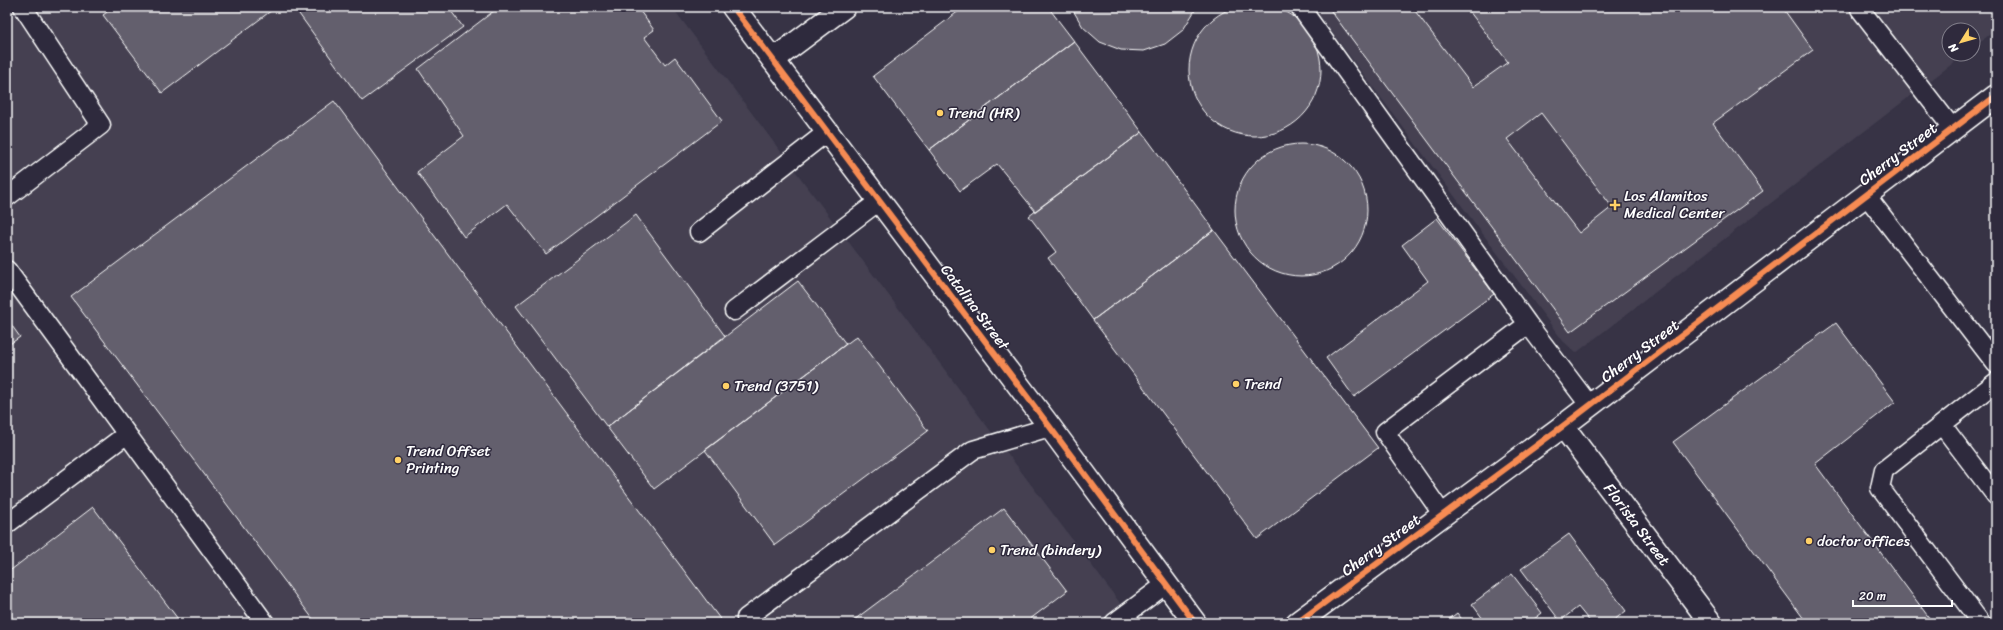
<svg xmlns="http://www.w3.org/2000/svg" width="2003" height="630" viewBox="0 0 2003 630" font-family="Sriracha,sans-serif">
<rect width="100%" height="100%" fill="#373345"/>
<filter id="ink" filterUnits="userSpaceOnUse"><feTurbulence type="fractalNoise" baseFrequency=".025" numOctaves="2"/><feDisplacementMap in="SourceGraphic" scale="8" xChannelSelector="R" yChannelSelector="G"/><feConvolveMatrix kernelMatrix="1 2 1 2 8 2 1 2 1" color-interpolation-filters="sRGB"/></filter>
<g filter="url(#ink)">
<path fill="#444051" d="M7,7h665l463,616h-1128z
M1313,7h683v23l-23,17v-17h-24v24h16l-389,299 -13,-12z"/>
<path fill="#635f6d" stroke="#fff" fill-rule="evenodd" d="M1189 70a66 66 0 1 1 132 0a66 66 0 1 1-132 0Z
M114,7h162l-114,86 -59,-78z
M294,7h154l15,20 -101,74z
M499,7h138l17,23 -10,7 21,28 10,-8 47,64 -176,133 -39,-50 -43,33 -47,-65 47,-36 -46,-67z
M964,7h84l26,34 -145,109 -56,-74z
M1071,7h126l-14,23 -18,14 -21,7 -23,-1 -21,-8 -17,-15z
M1328,7h84l61,80 35,-25 -42,-55h316l31,43 -100,73 50,68 -193,141zM1541,113l71,94 -33,26 -72,-94z
M1074,41l68,91 -107,79 -38,-47 -37,27 -31,-41z
M334,101l389,522h-407l-245,-326z
M1142,132l72,98 -121,90 -45,-62 8,-6 -27,-36z
M1235 210a66 66 0 1 1 132 0a66 66 0 1 1-132 0Z
M636,215l89,121 -118,91 -91,-121z
M1437,218l57,76 -140,103 -28,-39 102,-77 -26,-36z
M1214,230l164,218 -121,91 -164,-219z
M798,281l48,63 -192,145 -47,-62z
M7,319l13,18 -13,9z
M1836,323l59,79 -80,62 115,155 -5,4h-118l-134,-181z
M857,336l71,95 -153,114 -70,-95z
M93,507l88,116h-174v-50z
M1004,508l63,83 -42,32h-175z
M1569,534l57,77 -16,12 -5,-2 -14,2 -13,-16 -18,14 -39,-52z
M1512,574l30,39 -13,10h-43l-14,-19z
M1457,613l8,10h-21z"/>
<g fill="none" stroke-linecap="round" stroke-linejoin="round">
<g stroke="#fff" stroke-width="21">
<path id="service" d="M1300,7l228,317 62,82
M1860,9l93,120
M1866,195l130,169
M7,197l94,-72 -78,-118
M699,232l128,-100
M7,270l258,353
M734,311l145,-110
M1942,425l54,71
M1443,515l-58,-83 143,-108
M7,524l120,-90
M746,618l227,-168 77,-23
M1114,623l52,-39
M1981,623l-101,-135 4,-18 112,-88"/>
</g>
<g stroke="#fff" stroke-width="25">
<g id="minor">
<path d="M733,7l317,420 145,196"/>
<path d="M773,60l71,-53"/>
<path id="s1" d="M1563,426l148,197"/>
<path d="M1297,623l266,-197 433,-330"/>
</g>
</g>
<use href="#service" stroke="#2f2a3d" stroke-width="18"/>
<use href="#minor" stroke="#2f2a3d" stroke-width="22"/>
<g stroke="#2f2a3d" stroke-width="8">
<path id="cycleway" d="M733,7l317,420 145,196
M1297,623l266,-197 433,-330"/>
</g>
<use href="#cycleway" stroke="#f68b52" stroke-width="6"/>
</g>
</g>
<g fill="#ffd166" stroke="#2f2a3d" stroke-width="1.5">
<circle cx="940" cy="113" r="4"/>
<path d="M1613 199h4v4h4v4h-4v4h-4v-4h-4v-4h4z"/>
<circle cx="1236" cy="384" r="4"/>
<circle cx="726" cy="386" r="4"/>
<circle cx="398" cy="460" r="4"/>
<circle cx="1809" cy="541" r="4"/>
<circle cx="992" cy="550" r="4"/>
</g>
<g text-anchor="middle" dominant-baseline="central" stroke-width="3" stroke-linejoin="round" paint-order="stroke">
<g font-size="15" fill="#fff" stroke="#2f2a3d" text-anchor="start">
<text x="948" y="113">Trend (HR)</text>
<text x="1624" y="196">Los Alamitos<tspan x="1624" dy="17">Medical Center</tspan></text>
<text x="1244" y="384">Trend</text>
<text x="734" y="386">Trend (3751)</text>
<text x="406" y="451">Trend Offset<tspan x="406" dy="17">Printing</tspan></text>
<text x="1817" y="541">doctor offices</text>
<text x="1000" y="550">Trend (bindery)</text>
</g>
<g font-size="15" fill="#fff" stroke="#2f2a3d">
<text transform="translate(1898 154) rotate(-37)">Cherry Street</text>
<text transform="translate(975 307) rotate(53)">Catalina Street</text>
<text transform="translate(1640 351) rotate(-37)">Cherry Street</text>
<text stroke="none"><textPath href="#s1" startOffset="123">Florista Street</textPath></text>
<text transform="translate(1381 545) rotate(-36)">Cherry Street</text>
</g>
</g>
<rect width="2003" height="630" fill="none" stroke="#2f2a3d" stroke-width="24"/>
<rect x="12" y="12" width="1979" height="606" fill="none" stroke="#fff" stroke-width="1.5" filter="url(#ink)"/>
<g transform="translate(1961 42) rotate(233)"><circle r="19" fill="#2f2a3d" stroke="#827f8b"/>
<path d="M0-3L7 15L0 10L-7 15Z" fill="#ffd166"/>
<text y="-6" font-size="11" font-weight="bold" text-anchor="middle" fill="#ffffff">N</text>
</g>
<path d="M1853 600v6h99v-6" fill="none" stroke="#ffffff" stroke-width="2"/>
<text x="1859" y="600" font-size="12" fill="#ffffff" stroke="#2f2a3d" stroke-width="3" paint-order="stroke">20 m</text>
</svg>
